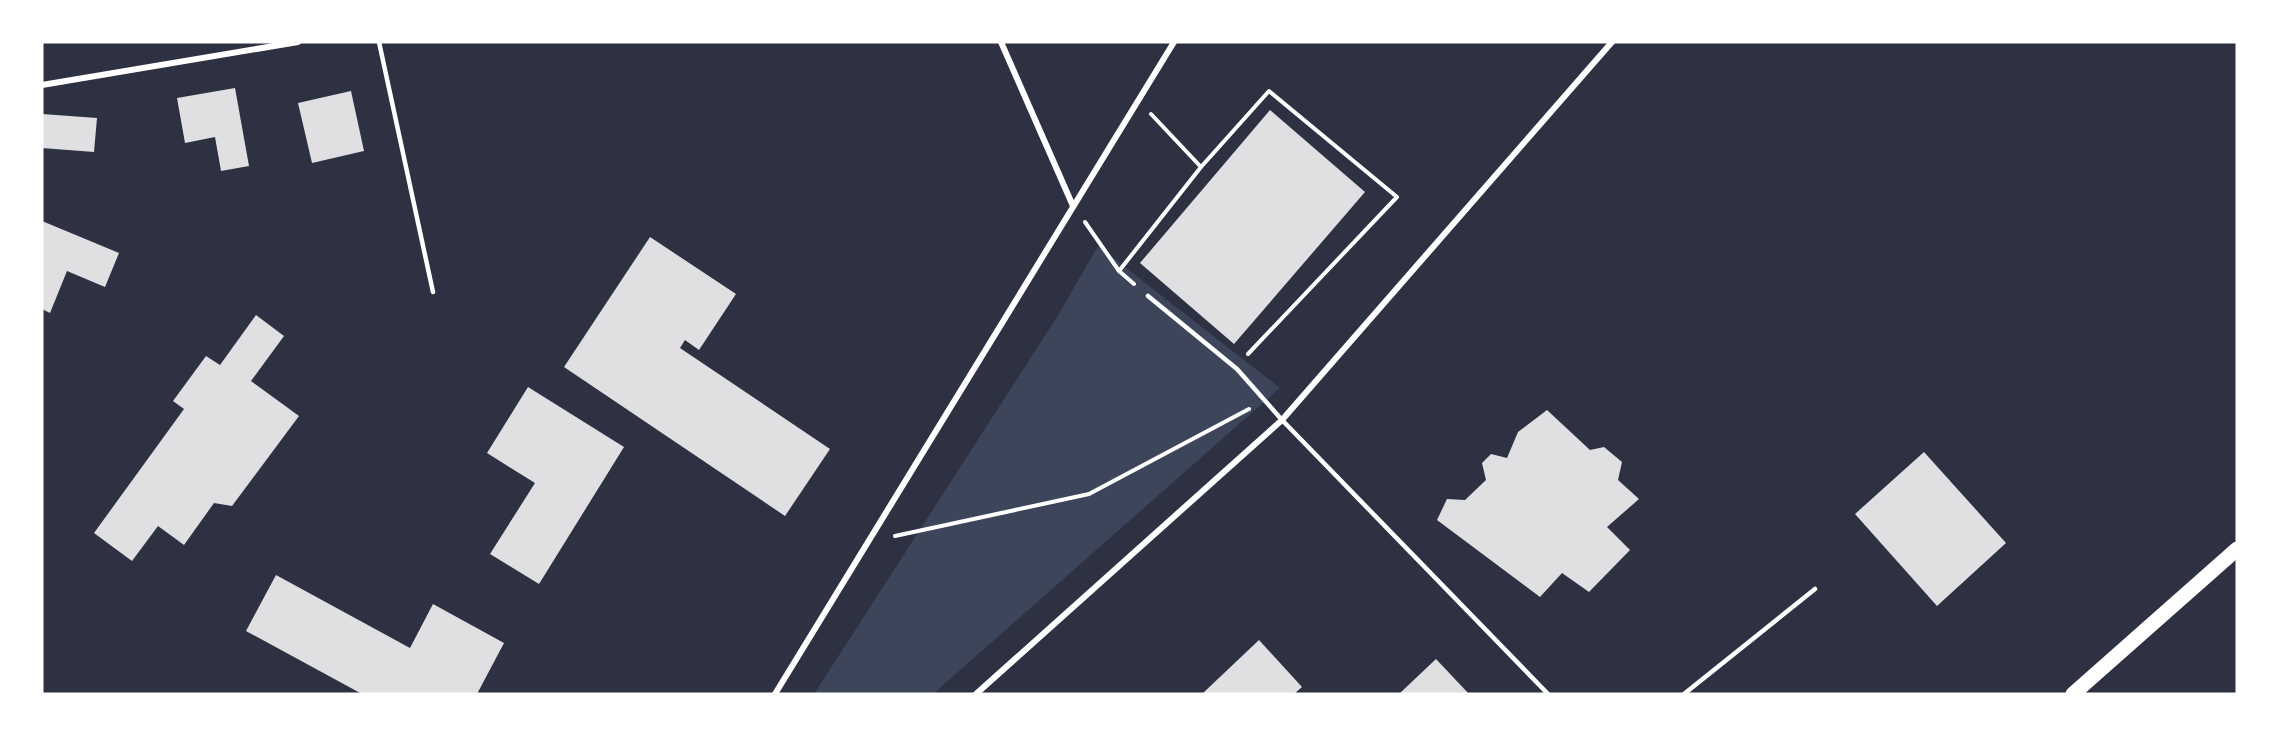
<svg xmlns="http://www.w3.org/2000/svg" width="2279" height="736" viewBox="0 0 2279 736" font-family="'DejaVu Sans',sans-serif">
<rect width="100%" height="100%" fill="#2d3142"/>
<path fill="#3c4559" d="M1098,246l182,142 -347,306h-119l243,-377z"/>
<path fill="#e0e0e3" d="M235,88l14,78 -28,5 -6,-34 -30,6 -8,-45z
M351,91l13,60 -52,12 -14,-60z
M1270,110l95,82 -131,152 -94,-81z
M42,114l55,4 -3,34 -52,-4z
M42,221l77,32 -14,34 -38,-16 -17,42 -8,-4z
M650,237l86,57 -37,56 -14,-10 -5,8 150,101 -45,67 -221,-149z
M256,315l28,21 -33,45 48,35 -67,90 -18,-3 -30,42 -26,-19 -26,35 -38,-28 90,-124 -11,-8 33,-45 14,9z
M528,387l96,60 -85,137 -49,-30 45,-71 -48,-30z
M1547,410l43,40 14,-3 18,15 -4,18 21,19 -32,28 23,23 -41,42 -27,-19 -22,24 -103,-77 10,-21 18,1 21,-20 -4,-17 9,-9 16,4 11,-26z
M1924,452l82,91 -69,63 -82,-92z
M276,575l134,73 23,-44 71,39 -27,51h-115l-116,-63z
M1259,640l43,47 -8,7h-92z
M1436,659l33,35h-70z"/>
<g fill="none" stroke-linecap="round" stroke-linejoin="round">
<path stroke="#fff" stroke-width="4" d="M1151,114l50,53
M1085,222l34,49
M1134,284l-15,-13 82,-104 68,-76 128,106 -149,157
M895,536l194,-42 160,-85"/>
<path stroke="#fff" stroke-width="4.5" d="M379,42l54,250
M1148,296l89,73 45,51 266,274
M1684,694l131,-105"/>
<path stroke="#fff" stroke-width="6" d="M1001,42l72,164
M42,85l256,-43
M775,694l399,-652
M976,694l306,-274 330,-378"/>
<path stroke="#fff" stroke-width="15" d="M2073,694l164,-145"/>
</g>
<rect width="2279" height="736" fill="none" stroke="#ffffff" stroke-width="87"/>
</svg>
